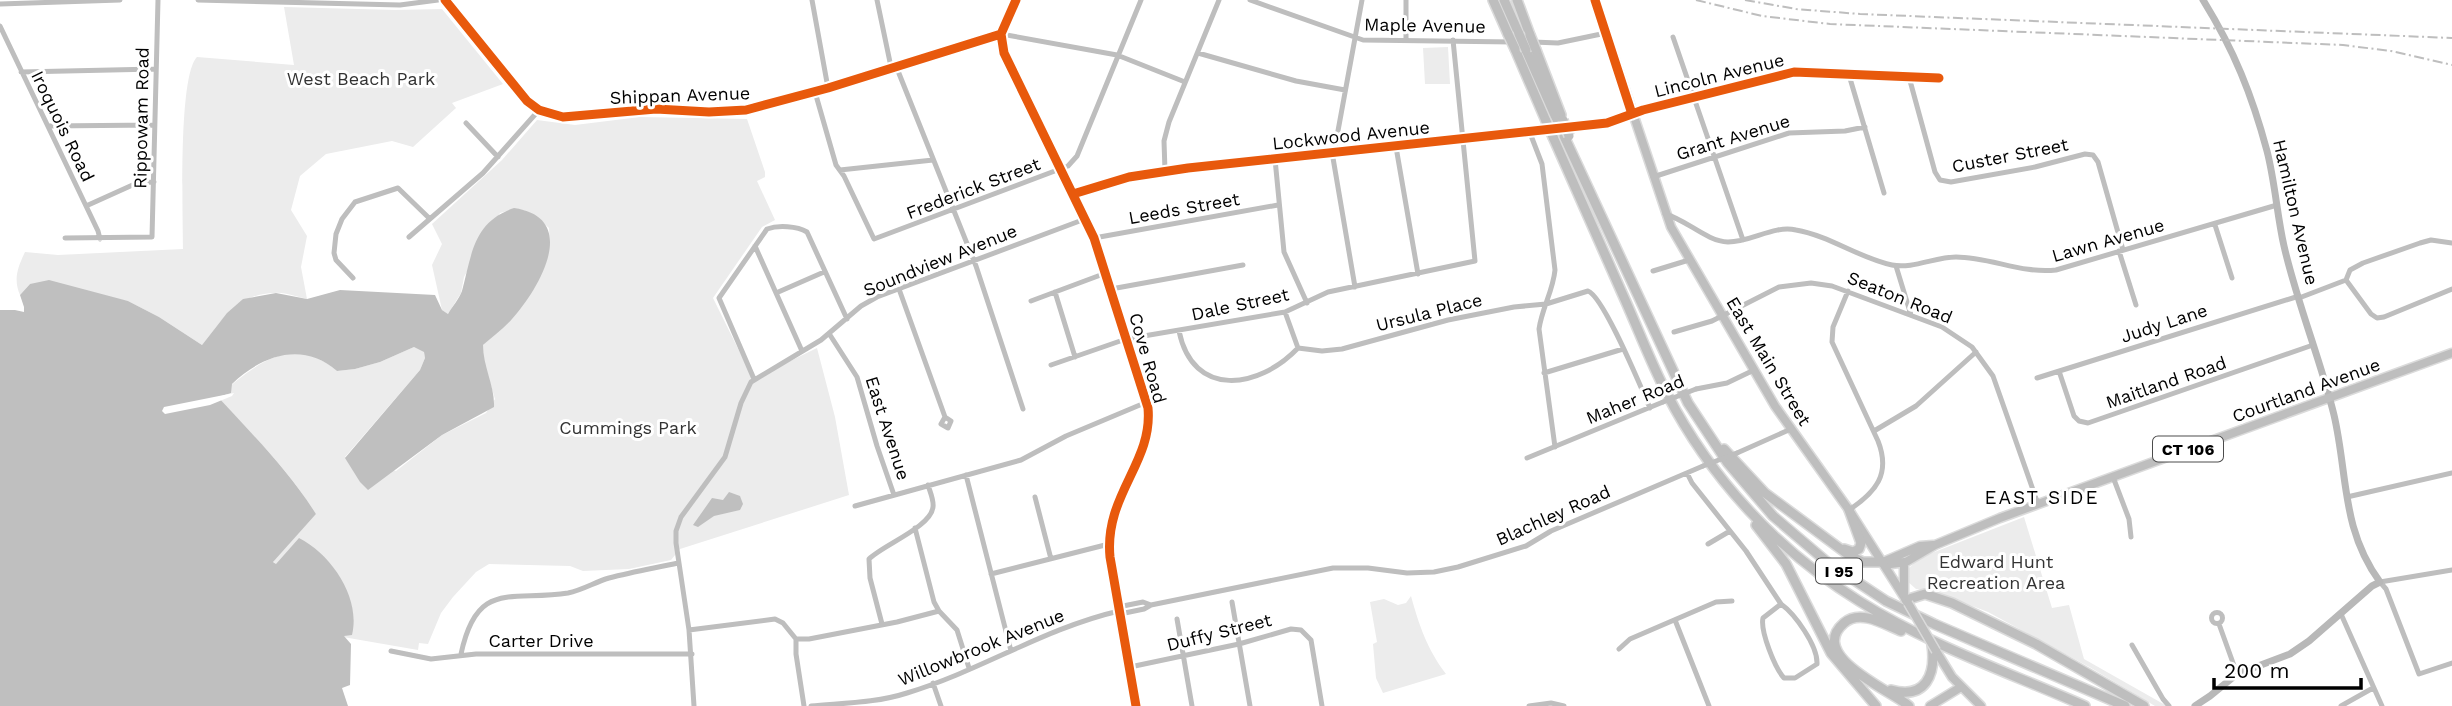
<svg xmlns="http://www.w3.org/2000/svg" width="2452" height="706" viewBox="0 0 2452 706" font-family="'Work Sans',sans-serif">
<rect width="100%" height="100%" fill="#fff"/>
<path fill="#ececec" d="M284,7l111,3 47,-1 61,75 -51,19 4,5 -43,39 -21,-6 -66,13 -26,22 -9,34 16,26 -6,31 6,32c-10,-2 -22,-7 -32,-6 -39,1 -51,25 -73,52l-43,-28 -31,-16 -98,-17 -10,11c-7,-16 -2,-28 5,-43l33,3 125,-6c0,-33 -5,-173 14,-192l97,8z
M1448,47l2,37h-25l-2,-36z
M640,117l107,2 18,53v5l-8,4 18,39 -13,7 -49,71 40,81 64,-31 18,69 14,78 -169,54 -9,11 -42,9 -46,2 -13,-5 -81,-2 -13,8 -23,25 -12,16 -13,31 -9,-1 -1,7 -75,-13 -70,-76 43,-47c-27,-44 -64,-80 -99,-117 36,-31 75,-65 120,-26l18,-2 25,-7 34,-15 10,4 1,7 -5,12 -75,87 51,14 46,-36 44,-22 9,-14 -12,-40v-14c33,-29 70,-69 66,-117 -18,-16 -23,-23 -49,-15l-36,64 -3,16 -13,21 -6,-4 -10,-45 10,-21 -10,-20 70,-64 35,-40 38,5z
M2024,517l28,91 17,-3 15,54 83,47h-12l-64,-38 -103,-56 -55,-21 -17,-2 -9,-8 1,-12 11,-11z
M1411,596c8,29 16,53 35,78l-63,19 -7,-15 -3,-34 4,-2 -7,-40 14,-3 14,6 8,-2z"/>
<path fill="#bfbfbf" d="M514,208c67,10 25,81 -2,111 -9,10 -20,18 -29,26 0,22 12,41 11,62l-52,28 -74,55 -8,-8 -15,-24 75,-88 5,-12 -1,-6 -10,-5 -34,15 -25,7 -18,2c-34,-30 -75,-16 -105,13l-1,9 -13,4c35,38 71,74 98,117l-43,48 3,2 23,-26c33,17 62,60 53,97l-8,1 7,8 -1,41 -8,3 6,18h-348v-396h15l9,2v-5l-4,-12 10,-11 19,-4 79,21 31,16 43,28 25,-32 16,-14 33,-6 31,6 33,-9 95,5 7,15 6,4c4,-7 11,-15 14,-23 10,-37 11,-69 52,-83z
M729,492l11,4 3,8 -3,6 -26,6 -16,11 -5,-2 19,-27 11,2z"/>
<path fill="#fff" d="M234,393l-2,3 -22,9 -45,9 -3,-3 2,-4z"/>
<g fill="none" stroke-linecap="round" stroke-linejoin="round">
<g stroke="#dbdbdb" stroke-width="11">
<path id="primary" d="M1595,0l76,227 104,179 74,104 59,93
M1883,562l8,2 15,-2 29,-17 65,-27 452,-165
M1883,562l37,-16 13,-1
M1904,562v32
M1936,651l16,26 29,29
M1930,706l31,-19"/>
</g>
<g stroke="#dbdbdb" stroke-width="12">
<path id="highway" d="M1493,0l15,34
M1504,0l15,34
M1517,0l13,35
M1515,49l31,72
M1526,50l31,70
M1536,50l25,65
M1564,136l124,267 39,59 46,54 54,46 59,39 48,23 191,82
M1553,137c23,52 46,104 69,156 15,33 28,68 45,101 44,85 111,157 192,207 70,44 151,72 226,105
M1724,449l41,44 85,63 13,6h20
M1756,525l30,39 45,89 45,53
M1844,549l9,3 6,-3 2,-6 -12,-33
M1906,600l19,-6 27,9 84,41 108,62
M1901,631c-17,-7 -41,-22 -57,-8 -38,33 48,68 65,83
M1891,690c35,10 45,-16 41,-45"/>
</g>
<path stroke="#bebebe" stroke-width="5" d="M198,0l202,5 38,-5
M445,0l82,101 12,9 24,7 93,-8 53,3 37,-2 82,-22 173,-54 116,21 68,27
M812,0l16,88
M877,0l14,67
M1250,0l113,40 150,2
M0,4l120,-4
M0,26l98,205 2,8
M1673,37l70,203
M1406,40v-40
M1533,42l25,1 48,-10
M1198,53l98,28 49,9
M896,66l80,200 47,143
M21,72l135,-3
M1849,75l35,118
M1909,77l26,95 5,8 11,2 84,-15 50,-13 8,1 5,7 25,88
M815,92l21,73 8,11 30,63 194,-73 9,-10 64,-156
M1632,114l162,-42 145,6
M466,123l32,34
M48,126l107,-1
M1530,133l12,31 13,106c-2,21 -13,38 -16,59l16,118
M1396,147l22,127
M1275,159l9,93 23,51
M840,170l93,-10
M1165,171l-1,-30 5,-19 50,-122
M1653,177l136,-44 56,-2 20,-4
M86,206l51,-23 17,-1
M1665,214c22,6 41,27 63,28 24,0 45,-17 68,-12 34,6 63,28 96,35 21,4 43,-8 64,-8 34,0 66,17 100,13l221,-65
M2215,225l17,53
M409,237l74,-64 56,-63
M65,238l87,-1 6,-237
M1094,238l184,-33
M755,246l47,105
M2119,251l17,54
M1896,266l15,49
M1653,271l36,-11
M353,278l-17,-18 -2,-7 2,-19 6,-15 13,-17 43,-14 31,30
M2346,280l25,34 6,4 7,-1 68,-28
M1355,287l-22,-129 29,-158
M899,289l46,128 6,4 -3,7 -7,-4 4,-7
M1111,289l132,-24
M1848,291l-15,36 -1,15 46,99c13,33 -2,51 -29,69
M1055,292l20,65
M776,293l48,-21
M2299,298l47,-18 4,-10 13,-7 57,-20 11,-3 21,3
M1031,301l75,-28
M1285,312l13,36
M1179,331c14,68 80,58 119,17l24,3 20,-2 106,-29 66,-13 32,-3 42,-13c16,6 53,97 62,117
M1674,332l38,-11 67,-34 32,-4 21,3 110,41 30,20 21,29 45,128
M830,335l27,42 20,69 17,49
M1051,365l75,-26 159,-27 43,-20 147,-31 -22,-221
M2059,371l15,45 5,5 9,2 225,-78
M1544,373l79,-24
M2037,378l262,-82
M754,379l-35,-81 48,-69c11,-4 30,-3 40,3l40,87
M1696,389l31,-6 27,-13
M1874,431l42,-25 60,-54
M1737,453l54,-24
M1527,458l136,-56
M1687,473l5,10 54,68 35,53
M966,475l45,176
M2113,477l16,42 2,18
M1035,497l16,62
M2347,497l105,-24
M855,506l166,-46 45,-24 81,-34
M915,528l19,74 5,9 18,19 12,38
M1708,544l22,-13
M2452,570l-72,12 6,7 33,85 33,-11
M991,574l118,-30
M1232,602l18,104
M1781,604c14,10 37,42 36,60l-22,14h-11c-9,-10 -24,-47 -21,-60z
M1118,607l25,-5 8,3
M2211.5 618a5.5 5.5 0 1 1 11 0a5.5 5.5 0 1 1-11 0Z
M1120,614l24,-5 7,-4 182,-37h35l39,5 27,-1 24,-5 68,-21 25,-15 152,-65
M2341,614l41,92
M1177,619l15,87
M1675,620l34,86
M882,624l-12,-46 -1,-19c14,-14 62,-32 64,-52 1,-7 -3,-15 -5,-22
M2219,624l18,50
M689,630l86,-11 8,4 13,16h13l88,-17 42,-11
M796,639v15l8,52
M2132,645l31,54 6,7
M1619,649l11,-10 86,-37 16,-1
M391,651l40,8 45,-5h216
M461,654c16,-75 50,-52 107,-61 15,-3 27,-11 41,-15 23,-6 46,-10 69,-15
M1130,667l109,-23 52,-15 10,1 10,10 11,66
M933,683l8,23
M694,706l-5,-76 -13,-87v-12l5,-14 44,-60 16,-54 10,-21 70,-42 40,-34 16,-9 208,-78
M811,706c32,-3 65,-3 96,-13 73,-22 138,-65 212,-82
M1529,706l22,-3 13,3
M2341,706l32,-18"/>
<path stroke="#b8b8b8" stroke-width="7" d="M1016,0l-15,34 3,19 90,185 54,170c5,55 -44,87 -38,149l26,149
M1073,194l56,-17 36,-6 409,-44 40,-5 18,-8
M2195,706l15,-10 27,-22 53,-20 19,-13 63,-55 8,-4c-39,-53 -32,-107 -46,-167 -14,-57 -37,-112 -50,-169 -7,-31 -9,-64 -17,-95 -15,-56 -33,-101 -64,-151"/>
<use href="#primary" stroke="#bebebe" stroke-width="8"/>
<use href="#highway" stroke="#bebebe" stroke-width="9"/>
<path stroke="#bebebe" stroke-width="2" stroke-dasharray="10 3.5 2 3.5" stroke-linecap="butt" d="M1696,0l66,16 68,8 513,21 48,6 61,14
M1745,0l51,9 64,5 592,24"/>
<g stroke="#dbdbdb" stroke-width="11" stroke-linecap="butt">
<path id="primary-bridge" d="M1908,603l28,48"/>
</g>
<g stroke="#dbdbdb" stroke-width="12" stroke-linecap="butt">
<path id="highway-bridge" d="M1508,34l7,15
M1519,34l7,16
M1530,35l6,15
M1563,120l6,16
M1546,121l7,16"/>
</g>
<path stroke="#bebebe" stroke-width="5" d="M1663,402l33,-13
M1703,466l34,-13"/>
<use href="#primary-bridge" stroke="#bebebe" stroke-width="8"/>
<use href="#highway-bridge" stroke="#bebebe" stroke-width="9"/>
<g stroke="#fff" stroke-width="13">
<path id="cycleway" d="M445,0l82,101 12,9 24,7 93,-8 53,3 37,-2 82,-22 173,-54
M1016,0l-15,34 3,19 90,185 54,170c5,55 -44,87 -38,149l26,149
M1595,0l37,114
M1073,194l56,-17 59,-9 419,-45 36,-13 151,-38 145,6"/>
</g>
<use href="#cycleway" stroke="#e8590c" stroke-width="9"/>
</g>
<g text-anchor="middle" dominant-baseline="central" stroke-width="6" stroke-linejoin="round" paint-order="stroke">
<g fill="#fff" stroke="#4c4c4c" stroke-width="2">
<rect x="2153" y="436.5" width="70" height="25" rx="5"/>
<rect x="1816" y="558.5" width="46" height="25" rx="5"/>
</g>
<g font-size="16" font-weight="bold" fill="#000">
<text x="2188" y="449">CT 106</text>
<text x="1839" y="571">I 95</text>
</g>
<g font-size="18" fill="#000" stroke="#fff">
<text transform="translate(1425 25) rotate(1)">Maple Avenue</text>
<text transform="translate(1719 75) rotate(-14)">Lincoln Avenue</text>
<text transform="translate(680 95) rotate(-2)">Shippan Avenue</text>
<text transform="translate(141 118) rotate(-89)">Rippowam Road</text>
<text transform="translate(63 126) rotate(64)">Iroquois Road</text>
<text transform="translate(1351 135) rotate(-6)">Lockwood Avenue</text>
<text transform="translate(1733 137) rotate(-17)">Grant Avenue</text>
<text transform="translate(2010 155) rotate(-11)">Custer Street</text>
<text transform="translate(973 188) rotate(-21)">Frederick Street</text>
<text transform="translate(1184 208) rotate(-10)">Leeds Street</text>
<text transform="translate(2296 212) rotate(77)">Hamilton Avenue</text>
<text transform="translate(2108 240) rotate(-16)">Lawn Avenue</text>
<text transform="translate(940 260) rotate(-22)">Soundview Avenue</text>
<text transform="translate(1900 297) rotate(22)">Seaton Road</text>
<text transform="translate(1240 304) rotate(-12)">Dale Street</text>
<text transform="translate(1429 312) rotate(-14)">Ursula Place</text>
<text transform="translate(2164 323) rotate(-18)">Judy Lane</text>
<text transform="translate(1148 358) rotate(74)">Cove Road</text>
<text transform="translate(1769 361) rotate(59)">East Main Street</text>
<text transform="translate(2166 382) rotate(-19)">Maitland Road</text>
<text transform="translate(2306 390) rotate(-20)">Courtland Avenue</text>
<text transform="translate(1635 399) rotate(-22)">Maher Road</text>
<text transform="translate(888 428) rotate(72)">East Avenue</text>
<text transform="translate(1553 515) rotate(-24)">Blachley Road</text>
<text transform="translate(1219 632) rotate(-14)">Duffy Street</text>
<text x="541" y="640">Carter Drive</text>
<text transform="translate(981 647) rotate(-22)">Willowbrook Avenue</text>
</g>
<g font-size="18" fill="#333" stroke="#fff">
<text x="361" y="78">West Beach Park</text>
<text x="628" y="427">Cummings Park</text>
<text x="1996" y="561">Edward Hunt<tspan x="1996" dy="21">Recreation Area</tspan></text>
</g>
<g font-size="19" letter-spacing="2" fill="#000" stroke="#fff">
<text x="2042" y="497">EAST SIDE</text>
</g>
</g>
<path d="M2214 678v10h147v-10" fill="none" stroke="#000000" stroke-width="3.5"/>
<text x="2224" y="678" font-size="21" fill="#000000" stroke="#ffffff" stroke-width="5" paint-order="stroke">200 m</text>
</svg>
